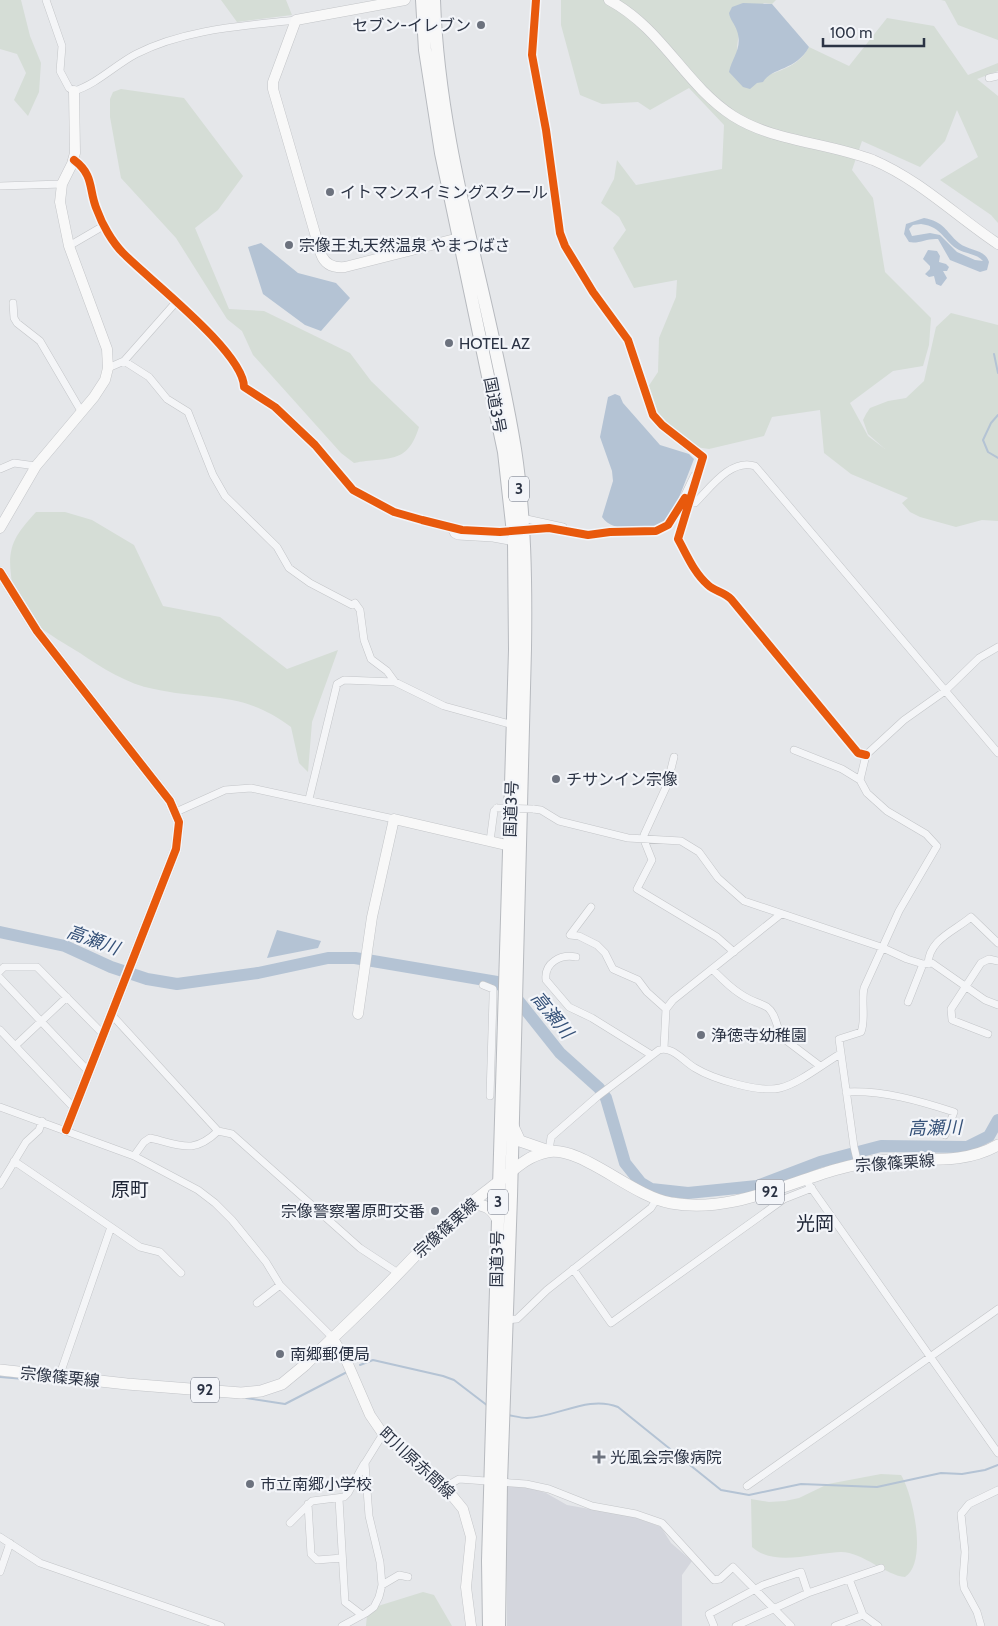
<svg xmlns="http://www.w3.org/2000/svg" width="998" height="1626" viewBox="0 0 998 1626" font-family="Cabin,'Noto Sans JP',sans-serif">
<rect width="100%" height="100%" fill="#e5e7ea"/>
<path fill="#d4d6dd" d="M507,1486l23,2 16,5 21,12 67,12 27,10 10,16 21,18 -10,14v51h-175z"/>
<path fill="#d5ddd6" d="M0,0h21l9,36 11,27 -2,29 -11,24 -14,-16 12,-27 -9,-19 -17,-5z
M221,0h65l6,15 -55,7z
M561,0h215l-4,4 -8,-1c-32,29 -27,37 -26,77 6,1 14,4 20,2 5,-1 8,-6 13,-8 17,-6 29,-11 38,-27l40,19 38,-48 47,8 34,49 30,-12v8l-21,8 21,17v127l-7,-8 -51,-35 38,-23 -21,-47 -12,31 -25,26 -58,-26 -10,29 21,28 12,74 46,46 -2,27 -6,21 -30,5 -43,32 18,33 17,13 -17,-15 -5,-14 3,-6 4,-6 18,-7 18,-3 18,-17 12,-54 15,-14 47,12v196l-16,-1 -26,7 -36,-10 -10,-5 -8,-9 6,-5 -57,-24 -27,-21 -4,-43 -48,7 -8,19 -55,13 -13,-2 -34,-25 -16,-32 12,-18 1,-34 17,-41 1,-17 -43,8 -21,-40 13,-18 -7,-13 -18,-14 13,-24 3,-19 19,25 86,-16 2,-44 -35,-37 -39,22 -12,-8 -36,2 -22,-9 -19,-70z
M941,0h57v40l-40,-15 -13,-24z
M121,89l63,9 59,78 -25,34 -23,18 34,81 35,2 86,42 21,28 48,46c-12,39 -31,29 -65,36l-13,-10 -88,-98 -11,-24 -15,-12 -51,-81 -55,-60 -11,-61v-18l3,-7z
M36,512h29l27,8 42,25 29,61 57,11 67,52 51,-19 -26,72 -4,50 -9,-9 -8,-36c-49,-37 -83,-26 -137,-38 -27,-5 -52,-21 -74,-36 -18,-11 -61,-35 -66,-55 -2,-7 -2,-15 -3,-23 -4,-30 6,-42 25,-63z
M881,1474l20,1c12,19 27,88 4,102 -18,-1 -44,-26 -65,-25 -27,1 -66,15 -88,-5l-1,-48 18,3 16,-1 14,-3 29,-14z
M423,1592l11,3 18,31h-86l1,-11 11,-9z"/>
<path fill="#b4c3d4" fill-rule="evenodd" d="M743,3l29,1 37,43c-13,24 -37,20 -46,35l-6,1 -7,6 -7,-2 -14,-15c3,-15 14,-24 8,-41 -2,-7 -7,-11 -8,-18l3,-6z
M924,218c21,4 21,13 35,25 10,8 26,6 30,19l-2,8 -7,2 -30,-12 -12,-21c-11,-1 -19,5 -29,3l-5,-8 2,-10zM921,224c22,3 22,17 38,26 8,4 18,4 24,11l-8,-1 -18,-8 -17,-17 -10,-2 -18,3 -3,-7 4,-4z
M261,243l37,30 38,10 14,15 -29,33 -16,-6 -42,-31 -15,-47z
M928,250l9,1 3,5 -1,6 7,2 3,3 -2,4h-4l4,7 -6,8 -5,-2 -2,-8 -5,1 -4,-3 5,-5v-3l-7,-7z
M615,394l5,2 3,7 37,42 29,9 5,5 -19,49 -14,17c-17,3 -48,9 -59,-8l11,-36 -1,-10 -12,-34 8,-40z
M277,930l44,11 -3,7 -51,10z"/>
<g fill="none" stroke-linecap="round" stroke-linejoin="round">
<path stroke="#b4c3d4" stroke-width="2" d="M994,354l4,19
M998,415l-7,8 -8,17 5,12 10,6
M360,1365l13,-5 70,16 11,4 34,26
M0,1377l60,5
M246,1398l39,6 62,-32
M508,1415c6,1 13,3 19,3 31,-1 61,-23 91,-11l103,83 28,5 52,-11 76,3 64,-14 21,1 23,-4 13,-5"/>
<path stroke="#b4c3d4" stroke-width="12" d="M0,932l65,14 46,21 36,12 30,5 81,-11 70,-15h27l142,24 20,17 43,54 39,35 7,10 19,65 16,20 10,6 37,4 69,-7 63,-24 61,-16 86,1 22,-11 9,-16"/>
<g stroke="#c3c5c8" stroke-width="8">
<path id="street" d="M46,0l16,46 -2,25 9,17 5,3c23,-7 41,-26 62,-37 49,-25 107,-28 160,-34
M536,0l-4,55 14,75 14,103 5,13 28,46 35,48 25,75 9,10 41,32 -25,82c9,16 16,34 30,46 6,6 16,7 23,14l127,154 8,2
M989,78l9,-2
M74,160c21,16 14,29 23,50 5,14 15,32 26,43 25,26 121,99 121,134l31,20 40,38 38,45 41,22 28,8 40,10 38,2
M0,186l62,-2
M69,246l36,-21
M13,303l1,15 3,5 23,18 41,70
M124,361l25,16 18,22 21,13 25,63 12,21 52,51 12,21 21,15 42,22 3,-2 5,7 4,30 7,19 16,12 8,11
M108,368l16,-7 53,-60
M0,469l14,-6 22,3
M690,502l5,1c15,-15 36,-45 60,-37l243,287
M522,518l41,9
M451,528l3,6 4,2 35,2 21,4
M531,529l40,2 17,4 22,-3 46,-1 8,-3 10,-10 20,-42
M794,750l48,19 18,11 7,13 20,18 39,23 11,12 -38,65 -35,77c-3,14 2,32 -3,44l-22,7 15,108 4,17
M674,757l-7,28 -23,50v5l8,20 -15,29 80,48 17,15
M860,780l6,-25 38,-35 41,-29 34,-33 19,-11
M309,799l28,-115 7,-4 51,2 49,24 69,19
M533,809l8,1 18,11 69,17 53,3 18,11 19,26 26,23 137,46 26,12 16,5 9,-1 53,37 13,5
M176,812l49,-22 26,-2 143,31
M490,841l4,-30 3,-3
M591,907l-21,28 9,1 18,9 8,8 8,16 25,11 9,12 19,17
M576,957c-16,-3 -32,6 -30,23l23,27 23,11 58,36
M928,964c1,-25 27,-33 43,-47l27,26
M713,970c11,11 22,22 36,29 6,3 13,5 18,8 10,7 9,22 16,31l37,28
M0,971l4,-4h33l66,67
M0,978l88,93
M483,985l10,4v9l-3,98
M908,1002l15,-38
M111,1014l107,117 14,3 128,114 38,25
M0,1030l74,78
M988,1034l-36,-14 -1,-11 30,-46 8,-4 9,2
M16,1045l51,-48
M664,1048l2,-39 7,-9 108,-86
M846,1092c37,-2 74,9 108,20l-9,23
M0,1107l134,49 64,34 17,13 17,17 34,42 14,23 52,52
M549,1151l2,-14 47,-41 61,-46c14,-4 24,11 36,18 18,11 64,25 85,20 18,-4 43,-24 60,-34
M134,1156l10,-14 6,-4c31,7 43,17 68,-7
M14,1161l97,66 -52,150
M805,1179l193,274
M0,1185l26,-43 13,-12 3,-9
M111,1227l29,20 20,5 21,21
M573,1269l38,54 173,-124 28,-11
M257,1303l23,-18
M506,1320l11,-1 30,-29 104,-82 5,-8
M747,1486l251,-177
M445,1487l14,-8 67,5 23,5 43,17 44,8 26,9 52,57 6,-1 13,-12 58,59
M339,1499l6,103 17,13
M308,1504l3,50 6,6 25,-2
M290,1523l22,-22 32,-4 4,-4 16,-29
M0,1537l40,26 181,63
M0,1572l10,-29
M849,1579l14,36 15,11
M382,1585l17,-10 9,2
M342,1626l24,-13 8,-6 5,-10 3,-12 -2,-23 -11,-46 -4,-53 18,-29
M714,1626l-5,-12 54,-29 38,-13 7,21
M736,1626l72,-33 73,-25
M835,1626l28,-11
M981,1626l-4,-14 -13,-24 -1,-9 2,-27 -4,-38 8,-10 29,-14"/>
</g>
<g stroke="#c3c5c8" stroke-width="11">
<path id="secondary" d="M405,0l-109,20 -23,62v7l48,165c4,11 13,14 24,13l114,-29
M609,0c54,29 75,84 124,116 41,26 94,26 140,44 47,20 83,56 125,84
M0,528l36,-62 58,-69 11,-17 3,-12 -1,-19 -38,-103 -9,-44 2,-18 10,-20 3,-11 -1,-62
M0,572l37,59 133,170 9,21 -3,27 -110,281
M358,1014l14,-97 22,-98 116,27
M332,1337l15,25 23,53 13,19 62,53 18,22 8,28 -5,50 5,39"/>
</g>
<g stroke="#c2c4c8" stroke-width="12">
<path id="primary" d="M513,1126l7,15 29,10
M471,1204c14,1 21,3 27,17
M0,1370l127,14 114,9 20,-2 21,-7 23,-19c23,-23 46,-44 69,-67 28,-27 53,-57 82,-82 13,-12 27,-22 41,-33 16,-12 29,-27 50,-31 34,-7 84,44 124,51 72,13 136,-34 206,-42 41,-5 83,6 121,-16"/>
</g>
<g stroke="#b7babf" stroke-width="14">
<path id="highway" d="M422,0l3,50 16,103 63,299 10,90 1,108 -17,571 -10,340 1,65
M434,0c5,154 57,299 81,449 10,66 11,133 10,200l-14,547 -10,287 -2,143"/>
</g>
<use href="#street" stroke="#f4f5f7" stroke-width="7"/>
<use href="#secondary" stroke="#f8f8f8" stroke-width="10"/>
<use href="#primary" stroke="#f8f8f8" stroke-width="11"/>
<use href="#highway" stroke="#f8f8f8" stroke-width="12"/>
<g stroke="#c3c5c8" stroke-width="8" stroke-linecap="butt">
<path id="street-bridge" d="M497,808l36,1"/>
</g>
<use href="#street-bridge" stroke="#f4f5f7" stroke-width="7"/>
<g stroke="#f3f5f9" stroke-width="11">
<path id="cycleway" d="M536,0l-4,55 14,75 14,103 5,13 28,46 35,48 25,75 9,10 41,32 -25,82c9,16 16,34 30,46 6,6 16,7 23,14l127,154 8,2
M74,160c21,16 14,29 23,50 5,14 15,32 26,43 25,26 121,99 121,134l31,20 40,38 38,45 41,22 28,8 40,10 38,2 49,-4 39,7 22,-3 46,-1 12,-6 17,-27
M0,572l37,59 133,170 9,21 -3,27 -110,281"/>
</g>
<use href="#cycleway" stroke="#e8590c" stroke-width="8"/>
</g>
<g fill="#6c727e" stroke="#f3f5f9" stroke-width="2">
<circle cx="481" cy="25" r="5"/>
<circle cx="330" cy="192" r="5"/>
<circle cx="289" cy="245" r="5"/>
<circle cx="449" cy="343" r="5"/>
<circle cx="556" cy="779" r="5"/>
<circle cx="701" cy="1035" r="5"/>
<circle cx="435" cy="1211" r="5"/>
<circle cx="280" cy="1354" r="5"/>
<path d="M596.5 1449.5h5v5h5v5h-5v5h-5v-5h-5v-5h5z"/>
<circle cx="250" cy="1484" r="5"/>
</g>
<g text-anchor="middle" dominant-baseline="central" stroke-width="4.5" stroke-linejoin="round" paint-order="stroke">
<g fill="#f3f5f9" stroke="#676d7a" stroke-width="1">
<rect x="509" y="476.5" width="20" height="25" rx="4"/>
<rect x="756" y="1179.5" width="28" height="25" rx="4"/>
<rect x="488" y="1189.5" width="20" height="25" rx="4"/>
<rect x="191" y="1377.5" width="28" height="25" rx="4"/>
</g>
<g font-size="15" font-weight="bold" fill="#2b3344">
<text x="519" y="489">3</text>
<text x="770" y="1192">92</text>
<text x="498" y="1202">3</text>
<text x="205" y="1390">92</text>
</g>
<g font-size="16" fill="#2b3344" stroke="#f3f5f9" text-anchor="start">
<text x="471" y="25" text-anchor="end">セブン-イレブン</text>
<text x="340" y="192">イトマンスイミングスクール</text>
<text x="299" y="245">宗像王丸天然温泉 やまつばさ</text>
<text x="459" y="343">HOTEL AZ</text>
<text x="566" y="779">チサンイン宗像</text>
<text x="711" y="1035">浄徳寺幼稚園</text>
<text x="425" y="1211" text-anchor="end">宗像警察署原町交番</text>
<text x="290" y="1354">南郷郵便局</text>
<text x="610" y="1457">光風会宗像病院</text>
<text x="260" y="1484">市立南郷小学校</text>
</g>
<g font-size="16" fill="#2b3344" stroke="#f3f5f9">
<text transform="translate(495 405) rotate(79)">国道3号</text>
<text transform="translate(511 809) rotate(-88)">国道3号</text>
<text transform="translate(895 1163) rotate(-4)">宗像篠栗線</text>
<text transform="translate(446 1228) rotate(-42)">宗像篠栗線</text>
<text transform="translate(497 1259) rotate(-89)">国道3号</text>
<text transform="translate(60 1377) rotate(6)">宗像篠栗線</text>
<text transform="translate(417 1463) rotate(43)">町川原赤間線</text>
</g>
<g font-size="18" font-style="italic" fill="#355178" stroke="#f3f5f9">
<text transform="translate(93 940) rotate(20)">高瀬川</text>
<text transform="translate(552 1015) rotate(51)">高瀬川</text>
<text transform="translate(935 1128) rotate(-1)">高瀬川</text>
</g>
<g font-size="19" fill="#1d2435" stroke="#f3f5f9">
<text x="130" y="1189">原町</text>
<text x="815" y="1223">光岡</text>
</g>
</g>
<path d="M823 38v8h101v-8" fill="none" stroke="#2b3344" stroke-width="2.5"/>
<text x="830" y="38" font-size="15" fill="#2b3344" stroke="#f3f5f9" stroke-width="4" paint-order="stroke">100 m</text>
</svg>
